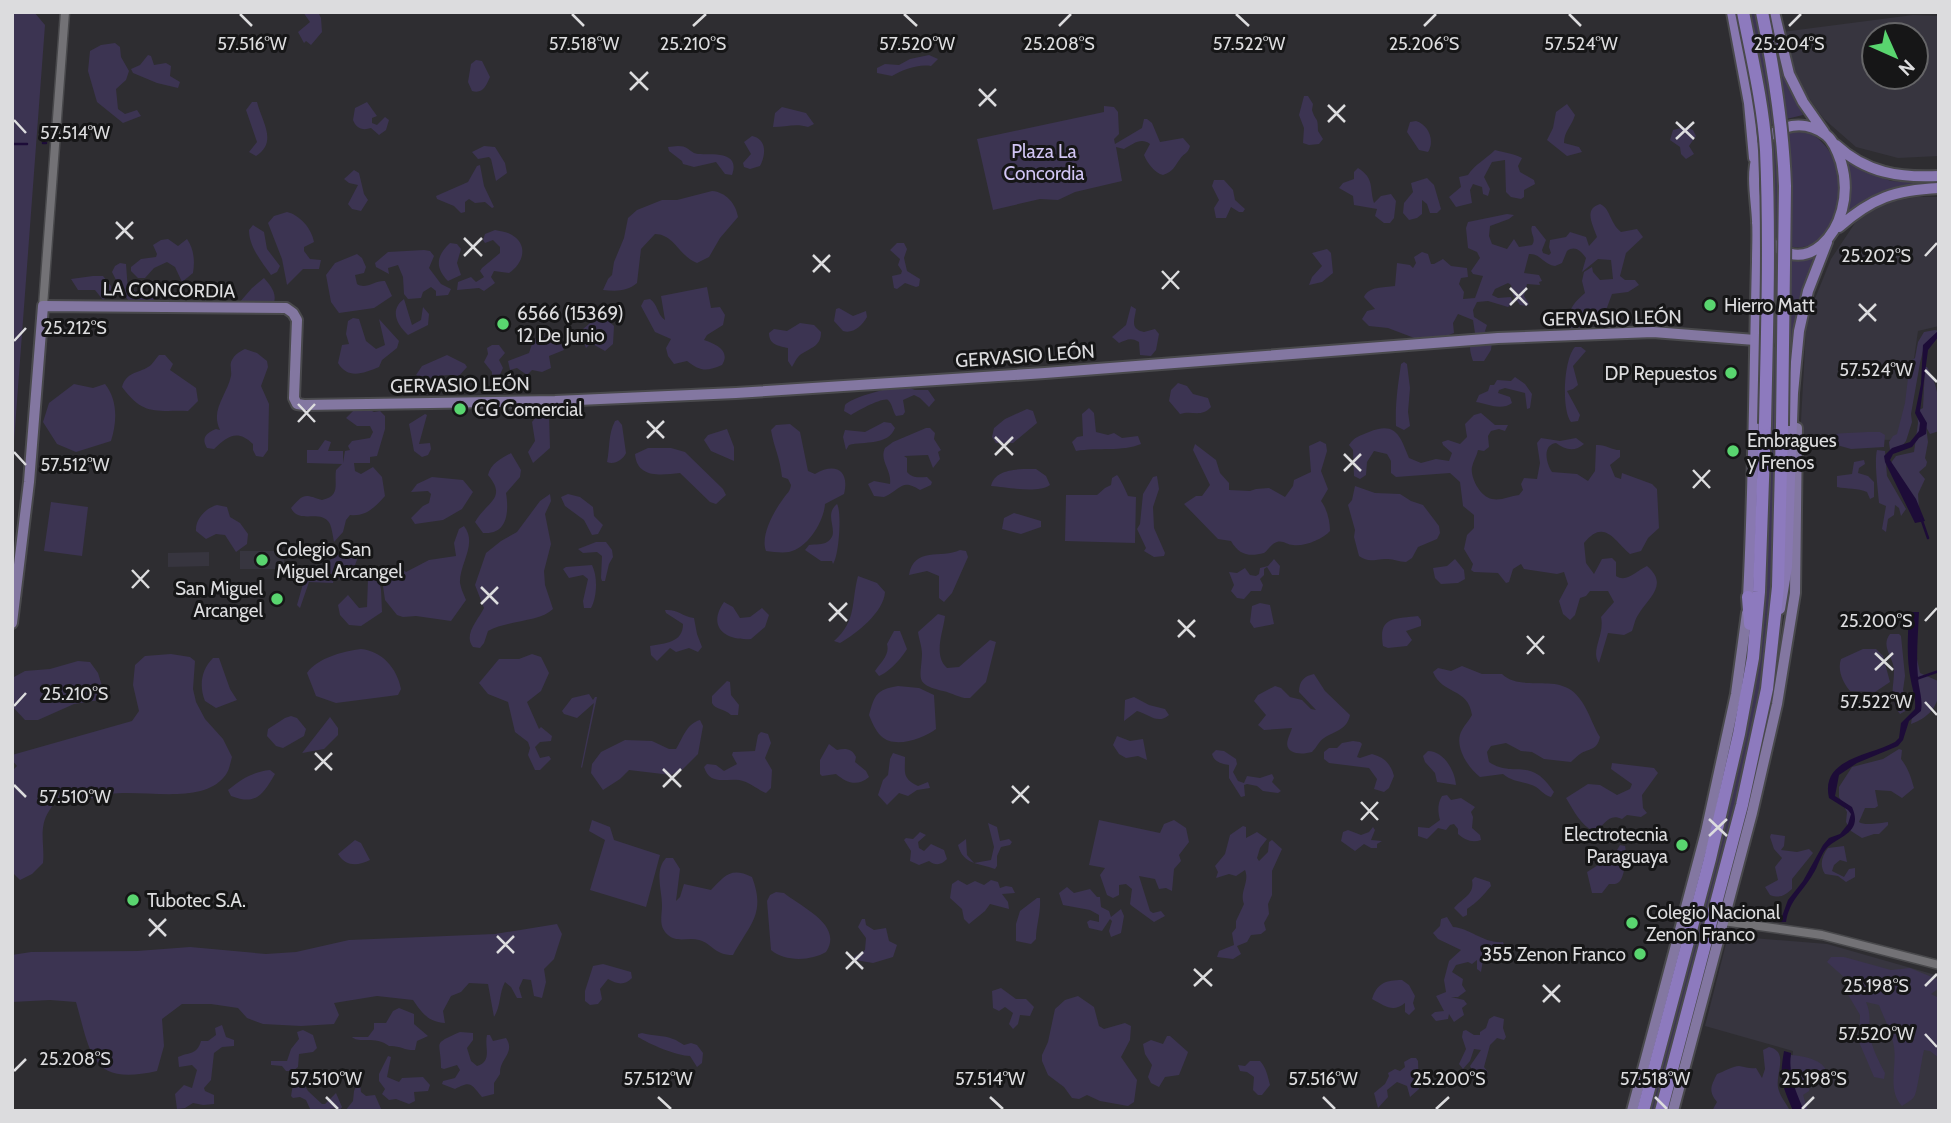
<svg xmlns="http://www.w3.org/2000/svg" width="1951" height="1123" viewBox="0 0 1951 1123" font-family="Cabin,sans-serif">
<rect width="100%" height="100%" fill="#2e2d31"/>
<path fill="#37353f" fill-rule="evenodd" d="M1913,15l26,1v140l-41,2 -42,-11 -32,-28 -30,-41 -12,-46zM1874,35h42v42h-42z
M1917,197h22v129l-21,5 -16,109 -102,-1 6,-110 6,-23 19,-47 24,-36 19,-14 20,-8z
M240,551h44v18h-44z
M209,552v14l-41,1v-14z
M1728,936l99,8 112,32v135h-133l-14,-47 1,-13 -88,-25z"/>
<path fill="#3c3452" d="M12,12h22l11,13 -33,443z
M303,12h15l3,6 1,14 -11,13 -5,-4 -2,2 -6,-11 12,-10z
M1749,12h7l9,47 2,-47h2l18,70 16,33 -29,7 -15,17 -6,-47z
M115,43l5,4 1,10 8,14 -3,9 -10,9 2,20 7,5 12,-4 4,6 -18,7 -26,-21 -9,-31 2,-20 11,-6z
M148,55l3,1 3,9 12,-2 5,3 -1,10 10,6 -2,6 -21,-5 -24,-10 -2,-4 9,-4z
M929,55l9,4 -7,7c-14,-2 -28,4 -39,10l-15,-3v-5l8,-4 14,1 11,-6z
M476,60l6,1 8,16c-4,9 -7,17 -18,14l-4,-9 3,-18z
M1304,96h4l5,8 -1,6c4,13 6,5 6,21l5,8 -4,5 -10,1 -6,-2 1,-15 -5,-13z
M252,102h5c5,20 21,40 -1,54l-7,-4 8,-10 -11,-32z
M367,102l10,14 -5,2v5l5,2 8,-8 4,3 -3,10 -7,5 -8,-7c-9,3 -15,0 -18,-8l2,-12z
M1567,104l8,11c-3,11 -11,16 -11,28l15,4 3,5 -15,4 -20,-16 6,-12 3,-16z
M1104,106l10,1 4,5 1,22 -5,5 1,5 27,-16 2,-9h3l5,4 8,19 23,-4 7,8c-2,8 -6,7 -10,13 -6,8 -6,12 -17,16 -8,-2 -16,-12 -19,-20l6,-11c-9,-7 -17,0 -26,5l-8,-2 6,34 -47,11 -17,8 -18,-1 -47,11 -16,-71 127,-27z
M782,107l24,6 8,11 -6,3c-12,-4 -22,0 -35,0l2,-14z
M1416,121c13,4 19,20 12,31l-9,-2 -12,-18 3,-10z
M1685,127l8,3 3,6 -7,10 5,8 -8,5 -5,-5 -1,-7 -10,-7 3,-10z
M1802,130c68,23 33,153 -29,108l-3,-97 17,-10z
M752,136c15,3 14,19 8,30l-10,3 -6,-2 -1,-4 8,-9 -7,-12z
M484,146l11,1 10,16 2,10 -11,8 -5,-22 -2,-2 -11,2 -6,-7z
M678,146c9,0 9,3 16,7 9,4 48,-6 38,22l-7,-1 -9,-12 -22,5 -11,-3 -1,-3 -13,-10 -1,-4z
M1495,150c10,3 17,3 27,8l-4,8 2,6 14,8 1,4 -11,6v7l-3,2 -10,-2 -5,-5 -1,-32 -13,2 -8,15 6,12 -2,7 -5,-2 -1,-7 -9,-3 -3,6 2,13 -16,4 -7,-10 12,-10 -2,-10 9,-2c6,-10 18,-16 27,-25z
M1847,159l22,14 22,8 48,3c-36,1 -63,5 -91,30l3,-34z
M480,165l4,21 10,21 -2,1 -7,-6 -10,1 -6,-4 -4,3v10l-4,1 -7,-7 -17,-7 -1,-3 32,-14 9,-16z
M1358,168c17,11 11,19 16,35l7,-7 10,-2 5,7 -2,17 -4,5h-6l-9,-7 2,-7 -23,-4 -1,-9 -14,-8 4,-5 11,-4v-7z
M354,170l5,3 5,21 4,6 -7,11 -9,-2 -4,-5 10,-19 -9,-2 -5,-4z
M1427,178l7,7 7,24 -4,4h-7l-3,-9 -5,-4v14l-5,4 -8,2 -6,-7 1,-10 9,-11 -2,-9z
M1214,180h10l9,10 2,10 10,9 -2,3h-4l-8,-5 -5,11h-10l-2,-10 5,-8 -7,-14z
M712,191c14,1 24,13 26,26l-18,21 -11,19 -12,6c-17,-6 -23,-29 -42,-29l-14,15 -4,34c-10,9 -22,8 -34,7l5,-11 4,-4 2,-13 10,-24 4,-20 9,-8 25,-10h15z
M1600,204c11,5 9,18 21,28l16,-3 6,8 -17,16 -6,23 5,4h10l4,5 -11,7 -16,2 -7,19v10l-4,5 -6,-3 1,-12 -2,-2 -6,2 -2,9 -9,10 -8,-4c-4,-15 5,-26 16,-35l-3,-12 2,-9 8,-5 1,5 7,8 13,-1 -2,-19 -13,-1 -16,13 4,-14c-5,-7 -11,-13 -19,-7l-5,12 -7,3c-11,-1 -15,-13 -26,-12l-5,19 15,2 3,6 -3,1 1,3 -13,-1 -3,12 5,8 -2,2 -7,-1 -7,-10 -2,-10 -3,-2 -13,6 -3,6 6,3 13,-1 2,6 -5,4 -20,-6 -11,1 -4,8 1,7 13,8 -2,6 7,11 -1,8 -7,11h-11c-5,-16 -3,-14 2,-28l-2,-13 -15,-6 -5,9 1,10 -21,8 -6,-3 -10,1 -29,-11 -19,-2 -7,-7 5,-8 8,-2 -11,-12c5,-11 19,-9 31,-11l2,-23 13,2 3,3 3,-5 -2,-6 8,-5 6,2 3,10h3l9,-5 8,7 16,2 1,9 -7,1 -2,6 5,8 -1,7 12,-1 8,-22 -10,-2 -2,-3 9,-13 -3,-6 -9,-4 -2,-20 2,-6 39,-8 7,1 -5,4 -19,7 -1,10 3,8 15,5 7,-10 5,8 13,-2c5,-7 -3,-12 0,-19h3l11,14 -4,10 1,3 6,2 2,-2 -2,-6 1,-7 16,-3 4,-5 16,5 3,9 8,-9c-4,-12 -14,-28 3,-33z
M287,212c13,3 25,17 27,30l-10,5v4l6,8 11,1 -2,9h-16l-16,16 -5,-26 -14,-36 6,-7z
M253,225l11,7 3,17 13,17 -3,6 -6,3c-9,-13 -22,-28 -22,-45z
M495,230c5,1 13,2 17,5 17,10 11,29 -3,38l-15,-2 -3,6 4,6 -11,8 -5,-3 -22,2 1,-8 13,-5 5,5 8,-5 -4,-6 2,-3 18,-15v-6l-7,-7 -8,3 -2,-3 2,-6z
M168,239l10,7 9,-7c7,10 8,22 6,34l-11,9 -7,-15 -8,-5 -13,6 -9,10h-7l-7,-7v-4l10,-8 15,-2 1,-3 -4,-9 8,-5z
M450,243l7,1 4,5 -4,14 4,12 -13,6c-14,-14 -11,-26 2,-38z
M897,243h7l3,6 -3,9 3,13 13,8 -1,7 -3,1 -11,-4 -8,6 -3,-1 -2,-12 9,-2 1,-3 -4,-6 2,-6 -10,-9z
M1327,249l4,4 2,20 -11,9 -13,3 3,-8 10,-11 -10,-13z
M424,250l6,1 4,5 -5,12 12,16 10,5 -3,6 -12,1v-5l-5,-4 -8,5 -2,6 -13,1 -4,-5 -1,-17 -5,-12 -10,3 1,6 -13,-7 -1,-4 13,-11z
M357,254l5,4 4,9 -2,6 -9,2 2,9c9,6 18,-4 28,-3l7,15 -18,12 -35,5 -8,-11 -5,-27 9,-12z
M1774,254c15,4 31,10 45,1l-19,48 -7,41 -32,-1z
M120,263l6,1 2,27 4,-3 5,4 16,3 1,6 -5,5 -18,-2 -10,-14 -9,-18 3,-6z
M93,276h10l8,10v7l-8,7 -8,-10h-17l-7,-11z
M264,278c6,7 13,15 10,24l-27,12 -13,-1 -2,-2 20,-23z
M707,287l4,21 9,-1 5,8 -2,10 -16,10 -3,5c12,4 27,11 18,25 -16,7 -22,6 -35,-4l-13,3 -6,-8 -2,-8 5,-9 -16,-7 -14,-26 3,-6 6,-1c8,5 7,16 15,21l-4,-24z
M404,299l8,26 9,-5 2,-13 6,7 -1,11 -20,10c-11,-10 -19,-25 -4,-36z
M1131,306l5,3c-1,10 -7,20 8,23l11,-3 4,5 -3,16 -5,6 -11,-1 -1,-13c-9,-5 -12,-2 -20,1l-7,-6 14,-12z
M839,308l14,8 13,-5 1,6c-5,9 -14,17 -24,14l-9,-10 2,-12z
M353,318l6,1 7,22 10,8 9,-4 -6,-26 20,22 -2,7 -15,12 -3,7c-15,6 -31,13 -41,-4l4,-18 7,-1 -3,-10 2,-13z
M596,318l11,1 7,7 -1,18 -8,7 -14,-8 -5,5 -5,-13 2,-6z
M800,323l14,2 7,7c0,13 -8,15 -18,21 -6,3 -8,9 -11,14l-4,-6v-13c-9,-2 -19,-3 -19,-15l5,-4 13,2z
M1935,330l4,1 -15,16 -4,16 -9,51 1,8 -6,19 -4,5 -12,4 -1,-8 4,-6 4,-2 8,-31 5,-41 5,-4 3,-16 6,-10z
M541,335l7,2 9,-2 7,15 -15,6 2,12 -9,4 -10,-2 -5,5 -10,-7 -7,2 -2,-9 21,-8 4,-12z
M492,345h7l6,8 -6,7 4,8 -7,15 3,10 -3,1 -4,-9v-13l-8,-10 4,-8 -1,-6z
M1575,347h6l5,4 -13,15 5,19 -5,4 -6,2 13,24 -2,6 -7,1c-10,-13 -7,-64 4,-75z
M1771,347h8l-6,260 -19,130 -97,374h-8l89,-343 20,-97 9,-100z
M245,349l12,4 10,8 1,6 -7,19 8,18 -1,46 -5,7 -7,-1 -3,-6v-6c-16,-15 -25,-8 -39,5l-7,-1c-6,-10 -1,-15 9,-19l4,1c-10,-20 7,-35 11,-54 1,-6 -2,-11 1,-16 3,-6 7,-8 13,-11z
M159,355h6l8,9 -3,6 26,18 2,13 -10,10c-34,-1 -44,5 -66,-24 5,-17 18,-13 29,-22 3,-3 5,-7 8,-10z
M447,355l18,9 2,3 -9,10c-14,-7 -29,7 -42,-2l6,-9z
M1404,362l3,2 3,24 -2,24 2,14 -6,4 -8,-4c-1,-22 2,-41 5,-62z
M1925,367h2c13,21 12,38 12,64l-9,3 -4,-7 2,15 -3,16 2,4 -1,4 -7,6 6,7 -7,15 1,16 -29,-46 6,-8 18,-4 4,-29 -1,-12 6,-3z
M1515,377l10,7 7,10 -2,14 -3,1 -2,-16 -20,-5 -6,2 -1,3 12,4 2,6c-11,8 -24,1 -36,-1l3,-7 9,-4 2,-6h4l3,-5 14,1z
M1178,383l9,3 6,8 15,4 3,9c-10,11 -19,3 -31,7l-11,-13 2,-11z
M74,384l19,4 12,-4c13,16 12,38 6,57l-35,11 -19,-8 -14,-22 6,-19z
M902,385l13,5h13l7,10 -6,7 -9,-9 -6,-3 -11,5 2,12 -2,3 -7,1c-3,-4 -4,-13 -8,-16 -5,-3 -31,11 -37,15l-7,-4 1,-6c8,-9 43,-16 57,-20z
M362,406l12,6 6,-1 5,5v13l-8,27 -7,1v6h-16l1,8 6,3 12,-7 9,10 3,19c-10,11 -19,21 -35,19l-4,5 -3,12 -9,10c-1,-5 -2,-13 -4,-18 -9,-16 -31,1 -39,-16 13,-15 13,-14 31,-8 19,-4 12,-16 14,-30l6,-6 -35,-1v-13h11l7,-10 6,2 -3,9h15v12l2,-12 5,-1 -2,-4 4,-5 18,-3 3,-6 -3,-6h-13l-11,-8 9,-9z
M1089,408l5,5 2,19 12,3 6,-2 8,5 16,-2 3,8c-19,8 -43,3 -65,7l-4,-9 5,-5 6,-1 -1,-22z
M1027,409l6,2 4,12 -24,20h-17l-4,-6 2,-9 11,-9z
M541,411l8,3 1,34 -17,15 -5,-11 7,-11 -3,-19z
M1481,413l14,12h13l-3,6 -6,-2 -8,2 -3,5 1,11 -5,4 -6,-1c-1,6 -5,11 -6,17 -2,10 8,30 20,32 9,2 18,-3 27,-4l4,-5 -2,-6 3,-6 13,1 3,-16 -3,-20 4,-5 19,3 16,-3 8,6c-9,8 -19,6 -28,-1 -14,2 -10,20 -4,29l25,2 11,7 7,-10 1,-26c9,-1 15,5 24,5v7l-10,8 5,12 6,2 1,-6 30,11 5,5 2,39 -11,10 -7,13 -11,3c-16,-14 -26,-36 -46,-11l2,20 8,11 8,-15 10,-1 4,4v14c11,7 20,-5 31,-10 22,19 2,31 -9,49 -3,4 -4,11 -6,16l-8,4 -16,-2 -9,30c-9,-12 6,-28 2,-46l13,-15 -6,-11h-18l-4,5 -6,2 -5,17 -5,5 -7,-6 -4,-13 9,-17 -4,-12 -7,2 -33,-5 -3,-5 -8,5 -4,13 -3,1 -8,-10 -24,-1 -3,-2 2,-6 -9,-15 3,-14 7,-7v-13l-11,-9 -3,-24 -10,-9 -54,4 -5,-4v-12l-4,-7 -13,-3 -7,11 -1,13 -6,4 -6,-3 -1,-26 -4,-5c6,-9 11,-9 20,-13 27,-11 31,4 40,26l12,5 15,-4 13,2 3,-8 -9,-8 -1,-3 6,-2 12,4 7,-7 -2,-13 9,-9z
M425,414l2,1 -8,29 11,-1 1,6 -3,6 -6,2 -8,-6 -5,-27z
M618,420l4,5 4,28c-3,7 -12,12 -19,9 3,-14 1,-28 8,-41z
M884,422l7,1 4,5c-7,18 -31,13 -46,17l-3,5 -3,-13 2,-7 20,2z
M790,424l10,8 8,39 7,3c20,-12 35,-4 29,20l-19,10c-1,17 -17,44 -36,48 -7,1 -16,0 -23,-1 -6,-15 8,-40 17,-52 4,-6 7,-7 8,-14l-3,-6 -6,-2c-2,-20 -8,-29 -11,-47l5,-5z
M926,428h4l5,5 -1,6 7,11 -3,2 2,7 -7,9 -5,-13 -24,1 3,2v14c6,7 12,5 20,5l5,5 -1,3 -11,5c-19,-12 -18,-1 -36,7l-10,-1 -6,-12 6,-3 16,3c2,-14 -11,-23 -5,-36l8,-6z
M727,429l7,18v14l-23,-10 -7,-11 4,-5z
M1868,432h12l5,3 -1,12 -33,2 -25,-7 3,-6c10,-4 27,-3 39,-4z
M1320,441l6,3 1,7 -6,20 7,18 -7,12c6,8 9,20 9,30 -7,8 -26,16 -37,14 -6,0 -10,-5 -16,-3 -5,1 -9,8 -13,11 -15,4 -25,2 -33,-12l-13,-2 -34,-35 12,-8h6l8,-11 -17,-35 2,-6 21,16 4,13 9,10v7l21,1 6,-2 13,-1 16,9 8,-11 1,-6 17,-8 -2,-26z
M648,448h23l14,4 38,37 3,6 -10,9 -6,-2 -30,-29c-18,2 -43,6 -45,-19z
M1877,450l8,1 2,25 19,33 -5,7 -2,-8 -4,-3 -1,10 -6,4 -2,13 -4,-3 4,-23 -7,-3c-1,-14 -5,-41 -2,-53z
M511,453l10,17 -1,7 -14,16c3,18 2,42 -23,40l-8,-11c11,-20 33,-23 13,-47 3,-12 13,-16 23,-22z
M1864,460l1,4 -6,4 -1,5 10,3 6,6v15l-4,2 -3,-7c-9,-4 -20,-3 -30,-5v-11l15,-2 2,-12z
M1036,469l10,7 4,9c-13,9 -43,2 -59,1 4,-18 29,-17 45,-17z
M1117,475c3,3 9,16 11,21l8,1 -1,46 -70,-2 1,-46h31l8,-7 6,-3 1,-7z
M1157,476l2,13 -6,18 1,21 11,25 -1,3 -10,1 -10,-6 2,-3 -9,-19 3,-5 3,-30 10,-17z
M432,477l31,3 10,12 -11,17 -19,11 -28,4 -4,-6 12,-12 6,-3 2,-9 -3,-3 -17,1 6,-8z
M1355,486l20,7 25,1 11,7 12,4 16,21 1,7 -3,6 -19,8 -6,11 -6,4c-7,0 -12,-3 -18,-3 -12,-1 -18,5 -29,-3l-5,-19 1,-7 -7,-25 4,-5z
M550,494l1,7 -6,13 6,30 -7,27 1,14 8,24c-13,13 -45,11 -65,22l-4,12 -4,5 -7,-1c-10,-12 5,-27 11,-39l-9,-23 11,-32 15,-12 16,-9 23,-31z
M568,494l12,3 13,10 1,9 9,9 -5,9 -6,1 -8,-15 -19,-14 -4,-9z
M51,502l37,5 -6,49 -38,-5z
M837,504c5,8 2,52 -4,60l-1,-3h-11l-16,-11 4,-5c6,-1 14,0 18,-3 15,-9 -5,-26 10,-38z
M217,505l10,2 3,10 10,6 8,11 -1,10 -11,8 -11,-17 -9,-1 -10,5 -10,-8c-1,-12 10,-23 21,-26z
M1014,513l27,8v6l-20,7 -19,-5 2,-11z
M464,526c14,18 -5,38 -4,57 1,6 4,12 6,17l-15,21 -35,-5 -13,1 -6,-2 -12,-15 -2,-14 7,-10 11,-8 5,4 23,-12 27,-4 -2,-13 5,-14z
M596,542h10l6,8 1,7 -4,7 -4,17h-3l-1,-3 1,-22 -5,-4 -14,1 -5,-4z
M960,550l6,1 2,6 -16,36 -8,9 -5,-4v-22l-12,-5 -18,4c5,-29 32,-16 51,-25z
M355,551l3,6 -7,19 -5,4 -12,-3 -1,6 -24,-1 -9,26 -3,-3 10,-35 18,1c3,-15 16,-19 30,-20z
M1274,559l6,7 -1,9h-7l-5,-8 -3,2v6l-4,4 3,6 -2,6h-10l-7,8 -7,-1 -6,-7 3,-6 -5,-13 8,1 8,-5 5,7 6,1 3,-2 1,-6 8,-2z
M1455,559l9,11 1,9 -7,4 -17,1 -6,-6 -2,-10 14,-2z
M592,565c6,12 5,32 -1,43h-7l-1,-7 5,-22 -5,-4 -14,3 -6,-9 3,-2z
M377,575l4,14 1,23 -21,14 -12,-1 -9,-10 -2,-10 10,-10 11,13 8,-1 1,-28z
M858,576l19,7 8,9c-1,20 -29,42 -45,51l-6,-2c23,-20 17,-39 24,-65z
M724,602l9,5 7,11 10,-1 12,-9 7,7 -4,12 -14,12c-24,2 -45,-11 -27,-37z
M1260,603l10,2 4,19 -20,4 -4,-6 2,-16z
M665,610c13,-1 16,6 29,8l3,16 5,13 -4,5 -9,-4 -13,4 -6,-4 -13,13 -6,-6 -1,-9c15,-3 33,-3 33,-22l-17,-11z
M938,614l7,2c-2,17 -12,39 2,52l12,-1 31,-27 6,2 -10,40 -16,16c-10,1 -17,-5 -27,-7 -29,-7 -22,-12 -21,-37 0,-7 -3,-15 -4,-22z
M1418,616l3,4v6l-15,5 6,9 -5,6 -19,2 -5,-2c-5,-30 11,-27 35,-30z
M894,631h6l7,18c-5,9 -19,24 -28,27l-4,-5c6,-9 15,-16 12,-27z
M1890,634h9l2,2 4,40 -2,14 6,19 -9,5c-12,-16 -6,-26 -6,-43 0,-14 -14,-24 -4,-37z
M361,649c21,2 36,19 40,40l-3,6 -62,8 -20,-7 -9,-23c10,-15 37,-22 54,-24z
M1863,649h13l7,7 7,26 -15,10 -25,-1c-7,-8 -13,-21 -9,-32z
M171,654l19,3 5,4 -2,28 3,13 9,17 18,20 9,18c-2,7 -3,15 -8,20 -23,28 -81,12 -114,17 -5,1 -10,4 -15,4 -21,2 -30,-13 -46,13 -11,17 -4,34 -6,52l-11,11 -12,6 -8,-8v-101l5,-5 -5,-6v-5l120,-34 7,-10 -6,-26 2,-20 10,-9z
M532,654l9,3 8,16 -8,18 -14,11 12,27 2,-2 11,9 -1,5 -11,1 -5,5 5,11 9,-2 2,3 -11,11h-5l-7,-15 2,-7 -2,-6 -13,-10 -7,-30 -20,-8 -9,-11 20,-24h20z
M213,658h6l11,31 7,11 -21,8 -11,-7c-6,-15 -4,-31 8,-43z
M1917,659l3,14 18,8c4,22 -7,36 -27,43l1,-7 6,-8 -3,-31z
M78,661l12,1 8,11 8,26 -32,5 -36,16h-13l-13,-14 2,-29 11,-6 25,-2z
M1462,666l20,8h20c18,17 49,2 69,16 16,12 19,31 29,47 -3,14 -11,11 -20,17 -3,2 -6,5 -9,8l-27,-3 -12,-7 -11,-1 -15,-8 -15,3 -4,6 2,10c26,17 41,-7 65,30l-3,5c-7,-2 -9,-6 -15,-10 -10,-6 -23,-4 -33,-13l-23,3c-12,-9 -27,-32 -18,-47 3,-6 7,-9 10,-15 -4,-28 -30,-20 -39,-43l5,-4 13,3z
M1314,674l11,17 25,24c-3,15 -15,16 -26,23 -5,3 -7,9 -12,14 -10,3 -29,3 -24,-13 1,-4 3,-7 4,-11l-28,2 -6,-5 8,-10 -12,-14 4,-6 17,-9 6,2 9,9 12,3 9,9 5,1 -17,-18c0,-11 5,-16 15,-18z
M727,681l3,1 1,13 8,10 -1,10h-7c-7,-7 -16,-5 -19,-12v-7z
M898,686l21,2 15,7 2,34c-13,10 -42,20 -55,7 -6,-6 -9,-14 -12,-21 6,-21 7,-25 29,-29z
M589,694l4,6 2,-3h2l-15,71 -1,-1 13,-64 -17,15 -13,-4 -2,-3 10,-13z
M1134,697l15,8 16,4 4,6c-12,10 -20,-1 -32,-4l-13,10 1,-21z
M291,716l6,2 9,11 -2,7 -21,12 -7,-2 -9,-10 1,-7 17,-11z
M330,717l8,11v7l-14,14 -22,4z
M700,720l3,6 -5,28 -15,15 -12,6 -42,-5 -9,9 -17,11 -12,-17 1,-9 9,-12 24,-12 27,1 17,8h7c7,-11 10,-25 24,-29z
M761,732l7,2 3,9 -6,15 7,12 -1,18 -5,5c-8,-3 -18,-12 -27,-13 -14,-2 -29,6 -35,-13l3,-3 9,1 8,6 13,-7 -5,-9 1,-3 22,-1 3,-16z
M1117,736l13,5 13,-2 4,21 -9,-4 -12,2 -7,-4 -6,-9z
M1353,741l7,1 2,2 -5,13 3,1 12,-4c12,3 19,10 22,22l-5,12 -5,4 -10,-3 3,-10 -8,-11 -40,-5 -5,-4v-7l5,-4h8l5,-5z
M829,744l8,6c8,-2 15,-2 19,7l-1,5 11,9 3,6c-12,10 -22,6 -33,-3l-14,2 -2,-2v-14z
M1899,749l3,1 -1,9c7,9 10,18 13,29l-12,10 -11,-7 -16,-1 3,16 -3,2h-10l-6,14c5,4 22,1 29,0v3l-9,9h-5l-12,4 -11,-7 -5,-9 1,-10 -8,-15v-10l13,-20 31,-8z
M1216,750l8,1 12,8 1,5 -4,8 5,9 6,2 3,-7 13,2 12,-4 2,4 -2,4 9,9 -3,2 -15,-2 -6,-5 -10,-2 -3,1 1,11 -4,1 -12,-19v-13c-7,-1 -15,-3 -17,-11z
M1428,751c16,0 27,20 28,34l-19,-3 -2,-9 -10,-11 -2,-6z
M893,753l12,4c0,16 -3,21 13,29l10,-4 2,6 -13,2 -9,6 -9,-3 -12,12 -9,-10 5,-15 5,-5 2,-16z
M1612,763l42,5 4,5 -16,22 1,13 4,5 -6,4 -14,-2 -5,4c-14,-6 -17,6 -27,13 -14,-6 -21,-21 -29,-34l22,-14 12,1 17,10 13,-6 2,-5 -21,-15z
M270,770l5,4c-12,20 -18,32 -44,22l-3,-6c14,-11 24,-18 42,-20z
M1447,795l4,5 10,-2 14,9 -4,5 2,5 -1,11 8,7 1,5c-9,3 -16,0 -23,-6v-5l-4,-5 -4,1 -4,5 -8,-2 -11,11 -9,-3v-9l11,1 11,-8c-2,-7 -3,-16 2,-24z
M592,820l18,7 4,13 46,15 -14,52 -56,-17 15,-50 -16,-9z
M1099,820l61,13 4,-9 10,-4 12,8 3,14 -10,13 2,6 -7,8 -2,22 -6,-3 -7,1 -4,-10 -16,-3 11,35 3,2 8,-2 4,5 -11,6 -22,-16 -2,-2 2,-15 -6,-5 -7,1v10l-6,3 -6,-3 -7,-20 5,-7 -16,-3z
M988,823l9,4 3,14 9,-2 3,3 -2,3 -9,2 -4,9v10l-2,3c-16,-6 -32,-4 -37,-24l8,-6 1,16 7,8 17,-3 3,-13z
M1243,826l3,1v11l11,-6 10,7 -7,9 -3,10 2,3 9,-9 1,-10 3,-2 10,9 -10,22v24l-4,9 1,10 -5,9 2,7 -5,4 -10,1 -4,7 -10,4 4,8 -8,5 -16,-2 2,-6 15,-6 -2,-12 4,-5v-7l8,-17c-5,-12 6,-22 1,-34l-9,6 -7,-2 -13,4 2,-6 -3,-6 10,-12 5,-19z
M1373,827l2,3 -4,10 11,1 -5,3v4h-6l-7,-4 -9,7 -14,-10 2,-9 5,-2 13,5 8,-3z
M920,832l6,3 -8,7 1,6 5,3 7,-7 13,6 3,9c-6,6 -11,7 -18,2l-10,4 -9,-4 1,-10 -7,-11 2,-2 7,1z
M1771,834l14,2 -1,10 -3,4 16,2 12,-3 4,4 -21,26v10c-7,6 -12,10 -22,6l-5,-8 13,-7 -3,-13 7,-9 -8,-9 -4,-12z
M355,840l6,3 9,17c-12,6 -24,7 -32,-6z
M1620,845l5,1c2,7 0,29 -5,35 -3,4 -7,3 -11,3l-7,9h-10l-5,-21 27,-17z
M1844,846l3,16 -7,-2 -6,5 -2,6 12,6 5,-8 6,-1v9l-9,5 -8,-6 -13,-2c-6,-9 -3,-18 3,-26z
M666,858h7l7,11 -4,32 4,-4 4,-13 27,6c13,-13 19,-24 41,-13 14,37 -2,47 -19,78 -19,0 -20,-11 -34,-15 -11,-3 -22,3 -31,-5 -10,-9 -6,-18 -6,-30 0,-15 -8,-34 4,-47z
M1475,877l15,5 1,4c-7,9 -15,17 -24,23v6l-4,2 -9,-9c8,-10 21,-13 18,-28z
M958,880l9,5 8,-4 9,4 7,-5 7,2 2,6 6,-2 6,1 3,6 -13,1 6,8 1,7 -19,-5 -5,7 -16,13 -5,-5 -2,-10 -12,-11 2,-14z
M1067,887l7,6 16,-4 7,8h3l1,10 8,4 2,6 10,-8 3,7 -3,17 -10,4 -2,-6 3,-10 -2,-2 -8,12 -13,-3 -2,-6 3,-2 9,2v-7l-9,-5 -27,-5 -4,-12z
M776,892l8,1c17,14 60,32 42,59 -15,9 -41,10 -55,-2l-4,-49 3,-6z
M1037,898h3c1,16 -4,27 -4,41l-5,5 -15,-3v-17l4,-13z
M1447,917l6,10c17,1 31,17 50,15l1,3 -10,9h-10l-3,18 -4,-3v-9l-5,4 -4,-2 -12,3 -4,7 11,7 -1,6 4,6 -8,6h-7l13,3 3,4 -5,4 2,7 -10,7 -5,-8 -1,5 -12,2 -5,-6 4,-3 9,-1 -8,-15 10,-4 -2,-12 5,-19 12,-11 -23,-11 -5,-6 7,-7 1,-7z
M862,919h3l1,6 8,5 12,-2 3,13 8,4 -4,12 -20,6 -18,-3 -1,-3 11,-7 1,-12 -8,-11z
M557,924l5,10 -8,25 -10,10 2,13 -4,16 -8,-2 -3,-16 -8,-1 -4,9 3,10h-5l-6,-11 -6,-5c-6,11 -4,24 -11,35l-6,-33 -19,-1 -8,9 -10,4 -8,15 2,12c-17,-1 -23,-10 -32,-23l-36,-4 -43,7 5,12 -5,9 -33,2 -38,-2 -16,-6 -9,-10 -27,-4h-29l-20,15 2,27 -7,25c-66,15 -66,-16 -81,-69l-26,-2 -38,2v-47l19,-3 106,-1 53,-4 76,7 30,-2 53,-12 146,-6z
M1831,957h13l47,13 19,-2 29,12v8l-8,6 8,4v60l-9,-7 -6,-1c-2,8 -7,42 -9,45 -2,5 -9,8 -13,11 -15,-15 -5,-40 -8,-59 -2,-15 -10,-28 -15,-42l-13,-3c6,14 2,20 4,34 2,12 9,26 15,37l-1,6 -10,-2 -15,-35 1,-27 -13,-22 -1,-14 -19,-17z
M603,964l28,8 1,6c-8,8 -15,6 -24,1l-8,10 2,10 -4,5 -8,1 -5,-4v-10l8,-25z
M1402,980l7,5 6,11 -2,7 2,6 -6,6 -4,-3v-9c-12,10 -20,3 -33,-4 5,-16 14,-19 30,-19z
M1001,988l15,11h10l8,8 -4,9 -10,-1 -2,9 -5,5 -4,-5 4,-11 -8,-6 -6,4 -6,-3 -1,-17z
M1078,996l16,11 5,19 5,3 21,-6 6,3 -1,14 -9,17 16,23 -3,22 -6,4 -28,-5 -13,-6 -8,4 -7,-1 -8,-11 -16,-12 -6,-14v-6l6,-13 7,-33 10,-9z
M399,1008l15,6v10l14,12 -11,5 -2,9c-9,1 -16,-5 -26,-4 -14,-11 -30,-2 -37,-9h16l6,-8v-6h12l7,-12z
M1494,1016l10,3 -1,9 3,9 -2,3 -7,-2 -7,7 -6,22 4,5 -1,3 -14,-3 -3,-6 11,-16 -7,-1 -4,12 -7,8 -4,-5 7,-15 -4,-12 1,-6 3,-1 8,5h6v-3l6,-4 3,-9z
M222,1025l4,12 8,3v6l-12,1 -8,6 -3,27 -7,8 1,3 9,4v9l-11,1 -10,-2 -8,5 -8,1 -2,-15 9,-9 8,3 5,-18 -5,-5 -13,2 -1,-10c11,-5 19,-2 23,-16h7l8,-6 -1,-7z
M303,1030l10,5 4,13 -4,4 -14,2 -1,13 -5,4h-7l-4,-5 -11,-1v-4h16l4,-12 8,-10 -2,-7z
M460,1032l13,1v7l-6,8 4,13 6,5c16,-5 7,-19 10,-31h3l3,6 13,-3c10,15 -7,21 -6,36l-6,9v11l-12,3c-12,-14 -11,-16 -27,-8l-13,-5 1,-3 12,-3 5,-8 -3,-5 -13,4 -3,-1c0,-28 -10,-23 19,-36z
M642,1033c11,3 22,2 31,6 4,1 7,4 11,6l7,-2 6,2 6,8 -1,10 -5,4 -7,-11c-13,0 -41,-12 -52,-19v-3z
M1167,1036h3l18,16 -1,3 -8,20 -14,2 -6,10 -8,-4 -3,-6 4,-12 -7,-11 -2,-10 8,-4 12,4z
M1769,1047c22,5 4,29 10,44 2,7 8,13 11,20h-78l5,-9c-9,-11 -6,-16 0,-28 6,-2 16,-8 22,-8 7,1 11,3 17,2l6,10 3,-9 -2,-19z
M1791,1055c12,1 30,4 35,15l-3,1 -17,-2 4,14 -1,8 -6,4 5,16h-8c-5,-17 -7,-33 -11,-49z
M388,1056l3,1 -4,20 12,5 3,-4 21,-1 7,8 -2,6 -14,1 1,9 -6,3 -13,-5 -7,1 -7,-6 3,-5 -6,-8v-7z
M1411,1058h5l2,3 1,28 -9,8 -3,-11 -10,-4 -10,8 1,7 -10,11 -4,-15 11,-9 4,-8 -1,-3 7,-4 5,2 5,-4 -1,-5z
M1250,1061h10c6,6 8,16 10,24l-8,10h-4l-5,-5 1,-13 -7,-5 -7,-1 -2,-6 7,1z
M358,1081l2,2 1,9 5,4 9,-1 7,16h-37l8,-10 1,-10z
M303,1083l5,8 14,13h3l11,-11 6,14 -2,3 -3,-2 -26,3 -5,-11 -6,-3 -7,1 -2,-2 2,-12z"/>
<path fill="#1d0c38" d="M1939,330v6l-11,14 -8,61 7,12 -1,11 -7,4 -7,9 -19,7 -3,6 26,39 9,22 -10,2 -30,-61 -1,-6 8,-8 18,-6 9,-11 1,-8 -5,-10 6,-29 2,-39z
M1909,612h10c-1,22 -3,44 -1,66 1,12 5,21 3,33l-12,10 -6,19 -5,6 -41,17 -18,12 -4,21 17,11c12,27 -15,29 -26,42 -6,7 -8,18 -13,25 -11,19 -23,25 -27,48h-6l8,-22 15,-19 20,-36 6,-7 11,-4 8,-10 3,-10 -3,-4 -19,-12c-9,-40 41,-42 66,-56l4,-4 2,-15 14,-14c1,-11 -2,-17 -4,-28 -5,-23 -3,-46 -2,-69z
M1784,1051l7,2c-3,23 5,38 13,58h-11c-11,-27 -14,-30 -9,-60z"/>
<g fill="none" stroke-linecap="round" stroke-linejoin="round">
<path stroke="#1d0c38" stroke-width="2.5" d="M43,143h3
M12,144h15
M1921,518l7,20
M1916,679l23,-8"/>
<g stroke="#49494c" stroke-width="11">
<path id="tertiary" d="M43,306l22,-294
M1723,921l99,14 117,30"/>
</g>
<g stroke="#49494c" stroke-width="14">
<path id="primary" d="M12,623l17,-141 14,-176 243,2 7,5 4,7 -3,78 3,6 7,1 251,-4 181,-8 309,-20 453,-35 155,-6 102,8
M1632,1111l74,-279 30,-138 11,-81
M1673,1111l79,-298 25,-109 18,-111 2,-165"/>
</g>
<g stroke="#49494c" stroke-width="14">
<path id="trunk" d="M1732,12l17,91 5,55
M1774,12l15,62 14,28 21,30
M1836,145c30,28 64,33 103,31
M1839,227c33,-29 56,-37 100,-39
M1748,597c6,-112 6,-223 9,-335 0,-14 1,-28 0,-42 -1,-20 -6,-45 0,-64 9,-29 44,-40 69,-21 8,6 12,18 15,27 20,67 -44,134 -84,61
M1780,609l7,-42 6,-174 6,-62 9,-40 19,-49"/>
</g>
<g stroke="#49494c" stroke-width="16">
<path id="motorway" d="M1748,597l2,27
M1643,1111l67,-252 29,-125 14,-76 6,-66 6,-168
M1661,1111l81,-306 25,-116 11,-102 4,-161"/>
</g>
<use href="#tertiary" stroke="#737276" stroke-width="8"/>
<use href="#primary" stroke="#8377a1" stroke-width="10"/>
<use href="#trunk" stroke="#8878b0" stroke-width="10"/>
<use href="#motorway" stroke="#8d7abe" stroke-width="12"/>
<g stroke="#49494c" stroke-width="16" stroke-linecap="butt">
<path id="motorway-bridge" d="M1743,12c9,46 20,92 23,138 4,91 1,182 -1,274
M1762,12c12,58 21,115 23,174l-3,240"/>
</g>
<use href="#motorway-bridge" stroke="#8d7abe" stroke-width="12"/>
</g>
<path fill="none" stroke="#dcdcde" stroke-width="2.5" d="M240,14l12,12M572,14l12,12M904,14l13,12M1236,14l13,12M1569,14l12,12M693,26l13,-12M1059,26l12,-12M1424,26l12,-12M1789,26l12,-12M630,72l18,18M979,89l17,17M630,90l18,-18M1328,105l17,17M979,106l17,-17M14,120l12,13M1328,122l17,-17M1676,122l18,17M1676,139l18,-17M116,222l17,17M464,238l18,18M116,239l17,-17M813,255l17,17M464,256l18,-18M1925,256l12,-13M1162,271l17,18M813,272l17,-17M1510,288l17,17M1162,289l17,-18M1859,304l17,17M1510,305l17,-17M1859,321l17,-17M14,341l12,-13M1925,370l12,12M298,404l17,18M647,421l17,17M298,422l17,-18M995,437l18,18M647,438l17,-17M14,452l12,13M1344,454l17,17M995,455l18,-18M1693,470l17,18M1344,471l17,-17M1693,488l17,-18M132,570l17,18M481,587l17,17M132,588l17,-18M829,603l18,18M481,604l17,-17M1178,620l17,17M829,621l18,-18M1925,621l12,-13M1527,636l17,18M1178,637l17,-17M1875,653l18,17M1527,654l17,-18M1875,670l18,-17M1925,702l12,13M14,706l12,-13M315,753l17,17M663,769l18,18M315,770l17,-17M14,785l12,12M1012,786l17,17M663,787l18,-18M1361,802l17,18M1012,803l17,-17M1709,819l18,17M1361,820l17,-18M1709,836l18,-17M149,919l17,17M149,936l17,-17M497,936l17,17M846,952l17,17M497,953l17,-17M846,969l17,-17M1194,969l18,17M1543,985l17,17M1194,986l18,-17M1925,986l12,-12M1543,1002l17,-17M1925,1034l12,13M14,1071l12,-12M326,1097l12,12M658,1097l13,12M990,1097l13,12M1323,1097l12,12M1655,1097l12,12M1436,1109l13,-12M1802,1109l12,-12"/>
<g fill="#59d56f" stroke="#161617" stroke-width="2.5">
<circle cx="1710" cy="305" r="7"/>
<circle cx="503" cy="324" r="7"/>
<circle cx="1731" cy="373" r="7"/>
<circle cx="460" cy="409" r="7"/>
<circle cx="1733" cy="451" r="7"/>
<circle cx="262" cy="560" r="7"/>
<circle cx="277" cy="599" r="7"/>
<circle cx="1682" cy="845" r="7"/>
<circle cx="133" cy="900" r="7"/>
<circle cx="1632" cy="923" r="7"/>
<circle cx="1640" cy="954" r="7"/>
</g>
<g text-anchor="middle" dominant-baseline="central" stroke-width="6" stroke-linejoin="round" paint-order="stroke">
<g font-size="19" fill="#d1c5f4" stroke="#161617">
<text x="1044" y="151">Plaza La<tspan x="1044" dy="22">Concordia</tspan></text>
</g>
<g font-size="19" fill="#dcdcde" stroke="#161617">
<text transform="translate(169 290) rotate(1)">LA CONCORDIA</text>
<text transform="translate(1612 318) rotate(-1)">GERVASIO LEÓN</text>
<text transform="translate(1025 356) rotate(-4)">GERVASIO LEÓN</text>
<text transform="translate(460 385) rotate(-1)">GERVASIO LEÓN</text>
</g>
<g font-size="19" fill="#dcdcde" stroke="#161617" text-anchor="start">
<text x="1724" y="305">Hierro Matt</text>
<text x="517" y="313">6566 (15369)<tspan x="517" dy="22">12 De Junio</tspan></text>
<text x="1717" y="373" text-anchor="end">DP Repuestos</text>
<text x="474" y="409">CG Comercial</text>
<text x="1747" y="440">Embragues<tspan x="1747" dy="22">y Frenos</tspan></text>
<text x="276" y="549">Colegio San<tspan x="276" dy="22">Miguel Arcangel</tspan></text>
<text x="263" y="588" text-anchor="end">San Miguel<tspan x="263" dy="22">Arcangel</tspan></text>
<text x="1668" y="834" text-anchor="end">Electrotecnia<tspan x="1668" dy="22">Paraguaya</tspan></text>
<text x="147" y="900">Tubotec S.A.</text>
<text x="1646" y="912">Colegio Nacional<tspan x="1646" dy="22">Zenon Franco</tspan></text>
<text x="1626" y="954" text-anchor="end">355 Zenon Franco</text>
</g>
</g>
<g font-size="18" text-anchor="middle" fill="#dcdcde" stroke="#161617" stroke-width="6" stroke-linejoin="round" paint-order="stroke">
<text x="252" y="50">57.516°W</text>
<text x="584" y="50">57.518°W</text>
<text x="693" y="50">25.210°S</text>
<text x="917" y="50">57.520°W</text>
<text x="1059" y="50">25.208°S</text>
<text x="1249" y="50">57.522°W</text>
<text x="1424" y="50">25.206°S</text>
<text x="1581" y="50">57.524°W</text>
<text x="1789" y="50">25.204°S</text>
<text x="75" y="139">57.514°W</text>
<text x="1876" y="262">25.202°S</text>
<text x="75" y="334">25.212°S</text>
<text x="1876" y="376">57.524°W</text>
<text x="75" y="471">57.512°W</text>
<text x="1876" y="627">25.200°S</text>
<text x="75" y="700">25.210°S</text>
<text x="1876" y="708">57.522°W</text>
<text x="75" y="803">57.510°W</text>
<text x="1876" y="992">25.198°S</text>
<text x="1876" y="1040">57.520°W</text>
<text x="75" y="1065">25.208°S</text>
<text x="326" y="1085">57.510°W</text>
<text x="658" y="1085">57.512°W</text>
<text x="990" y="1085">57.514°W</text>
<text x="1323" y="1085">57.516°W</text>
<text x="1449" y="1085">25.200°S</text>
<text x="1655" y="1085">57.518°W</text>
<text x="1814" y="1085">25.198°S</text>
</g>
<rect width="1951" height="1123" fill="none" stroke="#dcdcde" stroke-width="28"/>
<g transform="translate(1895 56) rotate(135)"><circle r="33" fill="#161617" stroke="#656567" stroke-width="2"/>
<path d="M0-5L12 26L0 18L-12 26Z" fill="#59d56f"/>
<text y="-10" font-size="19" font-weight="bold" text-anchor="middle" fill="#dcdcde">N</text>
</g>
</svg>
